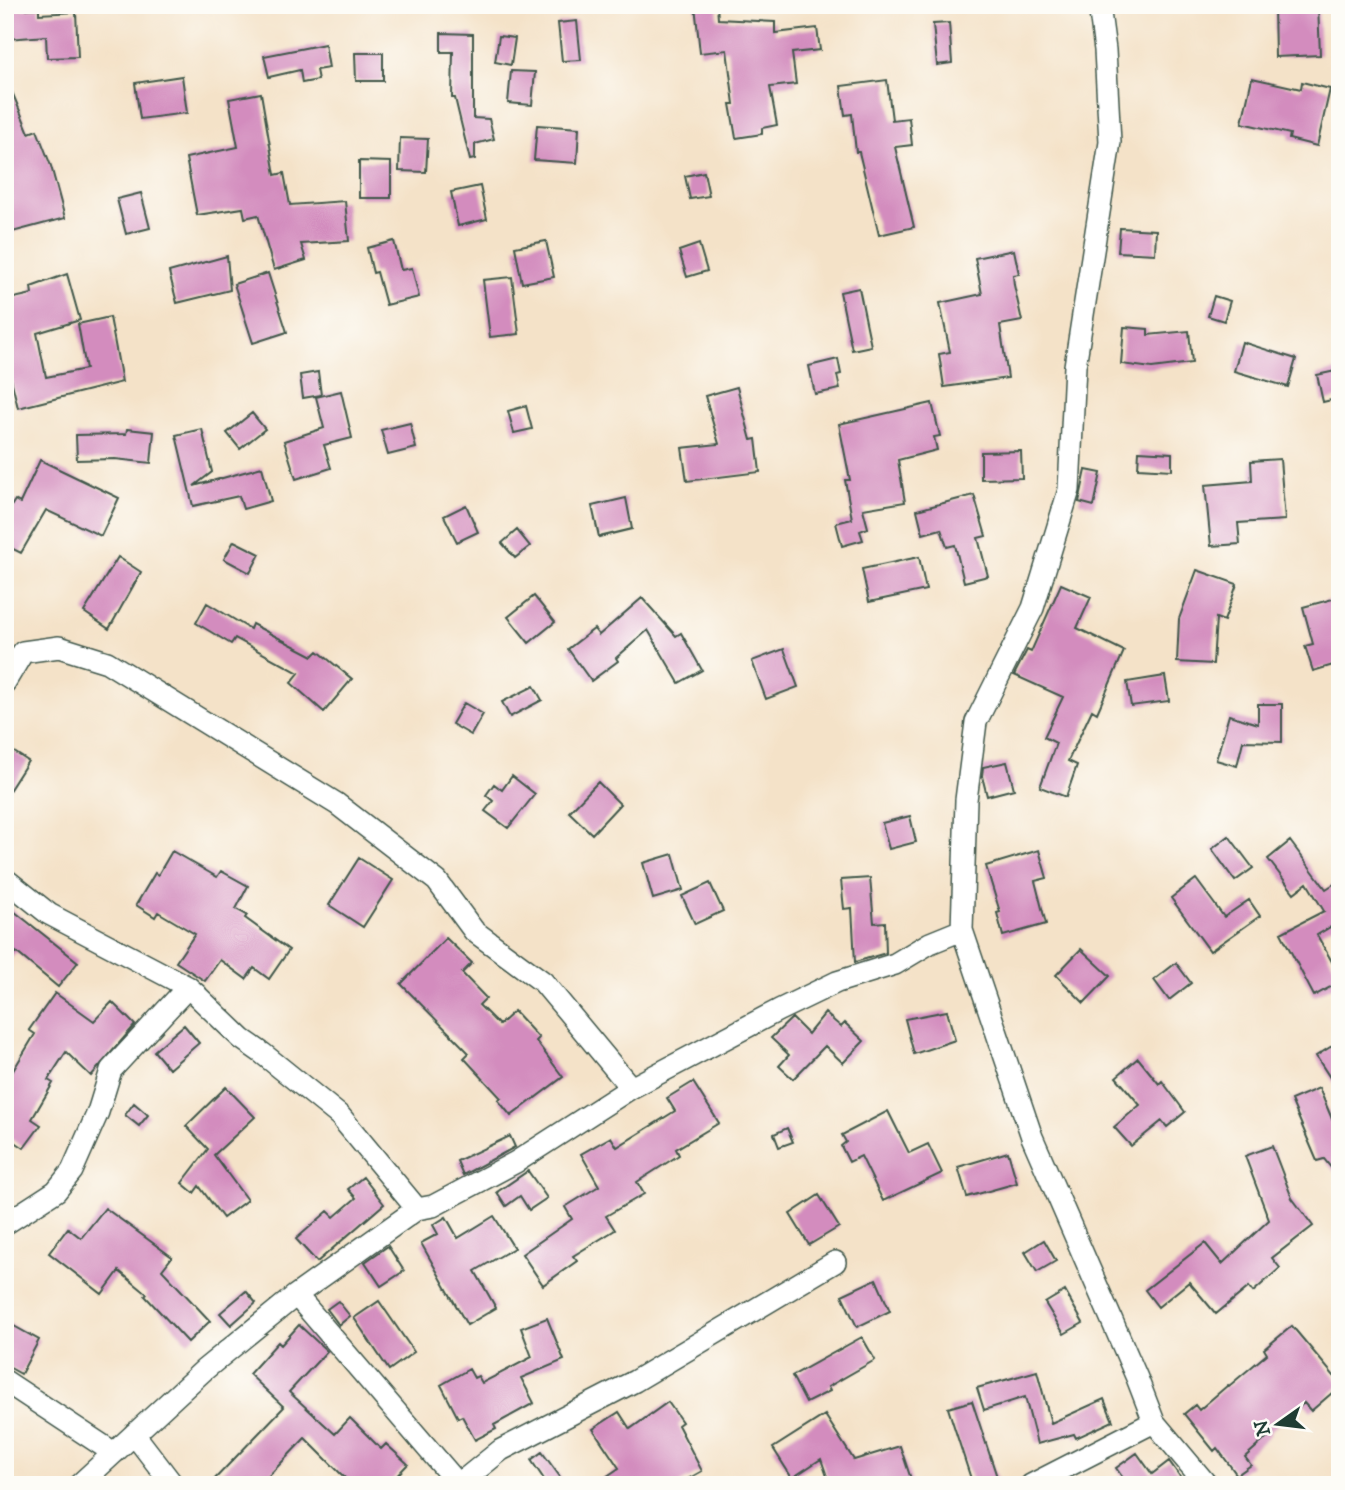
<svg xmlns="http://www.w3.org/2000/svg" width="1345" height="1490" viewBox="0 0 1345 1490" font-family="'IM FELL DW Pica',serif">
<rect width="100%" height="100%" fill="#fdfcf7"/>
<filter id="ink" filterUnits="userSpaceOnUse"><feTurbulence type="fractalNoise" baseFrequency=".0143" numOctaves="2"/><feDisplacementMap in="SourceGraphic" scale="14" xChannelSelector="R" yChannelSelector="G"/><feConvolveMatrix kernelMatrix="1 2 1 2 8 2 1 2 1" color-interpolation-filters="sRGB"/></filter>
<filter id="wash" filterUnits="userSpaceOnUse"><feTurbulence type="fractalNoise" baseFrequency=".00686" numOctaves="4" result="noise"/><feDisplacementMap in="SourceGraphic" scale="28" xChannelSelector="R" yChannelSelector="G"/><feGaussianBlur stdDeviation="1.57" result="paint"/><feColorMatrix in="noise" values="0 0 0 0 0 0 0 0 0 0 0 0 0 0 0 0 0 1.4 0 .05"/><feComposite in="paint" operator="in"/></filter>
<g filter="url(#wash)">
<rect width="100%" height="100%" fill="#f4e2c8"/>
<g id="blocks">
<path fill="#d38cbe" d="M695,5h22l1,14 57,3v11l42,-5 3,22 -28,3 4,31 -26,3 7,38 -15,3v6l-26,4 -6,-34h4l-7,-54 -27,3z
M1274,5h44l2,50 -45,2z
M39,8v6l37,-2 2,45 -31,1 -1,-22 -39,3 -2,-29z
M577,21l4,39 -19,1 -4,-38z
M949,23l3,40 -15,2 -4,-41z
M441,33l32,1v84l16,1 5,20 -19,5v15l-5,1 -15,-62h-3l1,-46h-12z
M499,36l16,2 -4,27 -16,-3z
M325,44l4,24 -13,2 2,10 -16,3 -2,-13 -31,7 -5,-21z
M355,53h28v28h-27z
M511,71l24,1 -3,33 -24,-2z
M5,75l24,58 8,-3 14,36 14,52 -60,16z
M182,76l5,37 -47,6 -5,-36z
M1252,78l49,11 1,-7 28,7 -13,57 -28,-7 1,-5 -48,-11z
M887,80l5,40 17,-2 3,27 -17,2 19,80 -35,8 -20,-83h-3l-4,-38 -7,1 -4,-29z
M261,93l14,82 9,-2 6,32 55,-4 4,40 -48,3 5,16 -32,10 -16,-55 -13,3 -2,-10 -46,7 -11,-57 52,-11 -9,-48z
M537,125l42,3 -2,35 -43,-3z
M400,138l28,1 -2,33 -27,-1z
M359,161l32,1v36h-32z
M704,172l5,24 -19,3 -5,-23z
M480,186l7,33 -29,7 -7,-34z
M141,193l9,35 -24,6 -9,-35z
M1120,228l36,2 -1,24 -37,-2z
M394,241l7,29 11,-2 7,29 -33,8 -9,-33 -4,1 -6,-25z
M546,241l8,36 -32,6 -7,-36z
M699,244l8,27 -20,6 -8,-26z
M1014,250l5,24 -6,1 1,10 8,36 -22,4 8,53 -64,9 -5,-33 11,-2 -10,-49 42,-9 -7,-36z
M227,256l3,34 -53,13 -8,-31z
M268,273l19,59 -34,11 -19,-59z
M67,274l13,46 -43,13 9,44 40,-8 -8,-45 32,-7 12,65 -104,26 -13,-54v-54l27,-6 -1,-7z
M512,277l7,57 -29,3 -7,-57z
M859,288l12,58 -19,4 -12,-58z
M1214,296l16,5 -6,20 -16,-5z
M1124,327l24,2v6l41,-4 3,32 -40,5 -31,-4z
M1242,342l54,17 -8,28 -54,-16z
M838,359l3,15 -4,1 3,14 -25,5 -6,-28z
M1340,370v28l-17,4 -6,-27z
M318,372l3,23 -18,3 -3,-23z
M737,387l14,53 5,-1 4,33 -73,9 -5,-33 37,-4 -14,-48z
M341,391l11,47 -28,7 7,23 -35,11 -12,-38 40,-13 -8,-31z
M932,403l8,33 -6,1 3,13 -39,10 7,42 -42,7 5,19 -8,3 3,9 -21,6 -6,-23 16,-4 -7,-39h5l-11,-56z
M526,406l6,23 -18,4 -6,-22z
M252,413l13,16 -25,20 -13,-16z
M410,423l6,25 -28,7 -7,-25z
M127,429l27,3 -3,31 -36,-4 -38,1 -1,-25 50,-1z
M202,429l10,43 -18,14 68,-19 9,34 -28,8 -4,-13 -46,10 -17,-71z
M1021,451l1,27 -41,1v-27z
M1139,451l33,2v17l-34,-2z
M1280,459l5,61 -47,3 2,21 -29,2 -6,-61 47,-4 -1,-20z
M40,460l79,38 -18,38 -55,-26 -25,43 -16,-8v-29l10,-16 5,3z
M1086,470l15,3 -7,33 -15,-4z
M974,495l12,41 -8,2 10,38 -24,6 -9,-37 -8,2 -6,-18 -18,5 -6,-24z
M626,498l6,31 -33,8 -7,-31z
M466,505l12,27 -21,10 -13,-26z
M517,530l13,16 -15,12 -13,-15z
M234,541l26,13 -10,19 -26,-14z
M118,557l23,15 -32,57 -25,-17z
M919,557l7,33 -57,12 -7,-33z
M1197,570l40,14 -13,37 -8,-3 -3,46 -36,-2 2,-43z
M1061,584l30,13 -14,31 47,23 -27,62 -5,-3 -24,51 9,4 -11,32 -26,-10 16,-44 -12,-6 19,-40 -49,-22 13,-25 4,2z
M534,596l21,26 -26,21 -21,-26z
M1340,597v66l-27,8 -8,-25 8,-2 -10,-37z
M642,598l34,38 5,-3 21,37 -23,13 -31,-53 -32,28 2,3 -27,20 -23,-32 26,-20 5,6z
M207,603l43,26 2,-5 61,32 5,-5 34,28 -28,33 -33,-29 8,-10 -64,-35 -4,6 -35,-21z
M784,649l14,38 -32,12 -14,-38z
M1165,676l4,25 -38,5 -4,-24z
M534,686l8,14 -32,17 -8,-15z
M464,703l19,11 -12,21 -19,-11z
M1258,704h24v38l-39,-1 -6,25 -21,-6 13,-45 29,9z
M5,746l23,15 -23,36z
M1007,762l7,27 -27,7 -5,-20 1,-9z
M512,776l23,18 -27,34 -23,-17 8,-10 -7,-6 8,-11 8,6z
M598,782l22,22 -28,30 -23,-22z
M910,816l6,26 -27,7 -7,-26z
M1229,836l24,32 -18,13 -23,-32z
M1290,841l36,48 14,-9v58l-8,-12 -15,9 23,41v6l-26,14 -33,-63 43,-22 -17,-28 -13,10 -26,-34z
M1039,850l8,28 -12,3 11,43 -43,12 -6,-23 3,-1 -14,-46z
M172,851l45,26 4,-6 27,15 -12,23 11,6 -2,3 44,32 -20,29 -15,-11 -8,11 -26,-19 -15,21 -29,-19 19,-28 -37,-22 -3,5 -19,-12 19,-32 3,2z
M673,854l10,36 -30,9 -10,-36z
M359,858l34,22 -30,47 -34,-22z
M870,878l4,45 11,-1 1,31 -31,9 -3,-54 -8,1 -3,-29z
M1196,879l28,38 25,-17 11,16 -50,35 -39,-53z
M710,883l13,28 -28,13 -13,-28z
M5,904l73,58 -20,25 -42,-35 -11,14z
M446,938l26,25 -10,10 24,25 -7,7 20,20 15,-14 25,27 -3,3 27,36 -52,39 -13,-16 3,-2 -37,-40 5,-5 -68,-69z
M1081,949l29,27 -26,27 -28,-28z
M1176,963l15,20 -22,17 -15,-20z
M55,993l39,28 18,-19 23,23 -44,51 -25,-24 -18,28 5,3 -21,36 9,6 -17,23 -19,-13v-51l30,-50 -6,-4z
M947,1011l8,29 -41,14 -9,-35z
M825,1013l16,14 4,-4 19,18 -21,22 -18,-17 -32,33 -14,-13 10,-11 -18,-17 21,-20 16,16z
M184,1025l15,18 -30,26 -15,-18z
M1340,1041v52l-24,-37z
M1138,1058l21,26 3,-3 23,31 -18,15 -5,-6 -31,25 -17,-19 26,-22 -24,-28z
M693,1082l26,41 -43,26 3,6 -42,27 7,12 -38,22 9,14 -42,26 4,5 -34,24 -21,-31 50,-35 -7,-12 34,-21 -18,-32 30,-17 6,10 58,-36 -8,-13z
M226,1087l29,30 -41,38 33,45 -24,18 -24,-32 -5,7 -12,-10 26,-34 -22,-23z
M1319,1088l21,50v41l-16,-20 -7,2 -26,-61z
M134,1103l14,12 -9,11 -14,-11z
M888,1111l21,42 19,-9 14,29 -59,28 -22,-45 -12,6 -8,-16 5,-4 -4,-7z
M787,1128l6,14 -14,5 -5,-13z
M510,1136l5,11 -52,28 -6,-14z
M1272,1146l20,52 21,28 -41,32 8,10 -27,24 -4,-5 -33,27 -27,-32 -31,25 -13,-17 60,-47 17,21 47,-44 -24,-64z
M1008,1152l9,31 -50,14 -9,-30z
M528,1171l19,27 -18,12 -9,-14 -14,10 -9,-14z
M363,1177l21,27 -67,58 -21,-23 32,-28 6,6 22,-19 -8,-9z
M819,1195l20,32 -30,18 -19,-31z
M105,1208l67,49 -10,13 48,51 -22,21 -43,-46 2,-2 -28,-23 -17,23 -53,-41 19,-25 13,10z
M494,1216l20,32 -39,23 21,37 -29,17 -46,-82 17,-9 -5,-9 13,-8 12,21z
M1044,1240l12,21 -19,11 -12,-20z
M388,1246l16,25 -23,15 -16,-24z
M876,1279l14,32 -33,16 -15,-32z
M246,1291l10,12 -25,22 -11,-12z
M1065,1291l18,32 -19,11 -19,-31z
M338,1301l12,15 -11,9 -12,-16z
M379,1301l35,51 -25,18 -35,-52z
M547,1318l17,42 -43,18 13,25 -40,22 2,4 -21,11 -13,-24 -4,2 -17,-33 28,-16 5,9 4,-2 4,7 50,-26 -11,-29z
M5,1321l34,19 -18,34 -16,-9z
M299,1325l28,26 -38,41 46,42 15,-16 31,31 5,-5 22,20 -20,21h-36l-47,-47 -45,47h-51l75,-78 -35,-33 29,-32 3,3z
M1292,1326l48,57v3l-29,25 -7,-8 -35,29 2,2 -26,23 6,8 -14,10 -20,-27 -3,3 -30,-37 11,-9 4,5 29,-25 1,1 38,-32 -3,-5z
M862,1337l13,23 -47,27 2,4 -24,12 -14,-27z
M1037,1371l14,52 53,-24 9,22 -37,17 -2,-4 -37,10 -12,-47 -41,13 -7,-22z
M972,1401l26,79 -14,5h-11l-25,-77z
M668,1402l14,20 -4,3 24,46 -25,14h-83l25,-17 -26,-39 26,-17 11,17z
M825,1415l29,45 46,-14 13,39h-83l-9,-26 -29,19 -19,-30z
M542,1452l24,33h-18l-17,-25z
M1137,1453l15,21 17,-13 17,24h-58l-12,-17z"/>
</g>
</g>
<g filter="url(#ink)">
<use href="#blocks" fill-opacity="0" stroke="#3f564a" stroke-width="2"/>
<g fill="none" stroke-linecap="round" stroke-linejoin="round">
<g stroke="#3f564a" stroke-width="24">
<path id="minor" d="M1099,5l6,45 5,92 -35,224 -6,124 -36,118 -57,114 -10,78 -4,130 70,207 105,241 17,44 53,63
M5,682l18,-30 36,-5 48,15 230,142 100,77 37,50 69,51 88,106
M5,879l44,35 139,73 9,8
M5,1224l51,-33 16,-20 26,-59 13,-42 77,-83 54,52 20,14 78,63 77,93
M296,1295l163,190
M5,1381l109,72
M134,1434l39,51
M459,1484l42,-34 134,-69 200,-119
M79,1485l125,-115 92,-75 121,-86 16,-3 83,-44 115,-74 148,-78 58,-28 58,-18 35,-21 32,-13
M1031,1485l123,-63"/>
</g>
<use href="#minor" stroke="#fff" stroke-width="21"/>
</g>
</g>
<rect width="1345" height="1490" fill="none" stroke="#fdfcf7" stroke-width="28"/>
<g transform="translate(1278 1424) rotate(256)" stroke="#fdfcf7" stroke-width="5" paint-order="stroke">
<path d="M0-5L12 26L0 18L-12 26Z" fill="#1f3d34"/>
<text y="-10" font-size="19" font-weight="bold" text-anchor="middle" fill="#1f3d34">N</text>
</g>
</svg>
